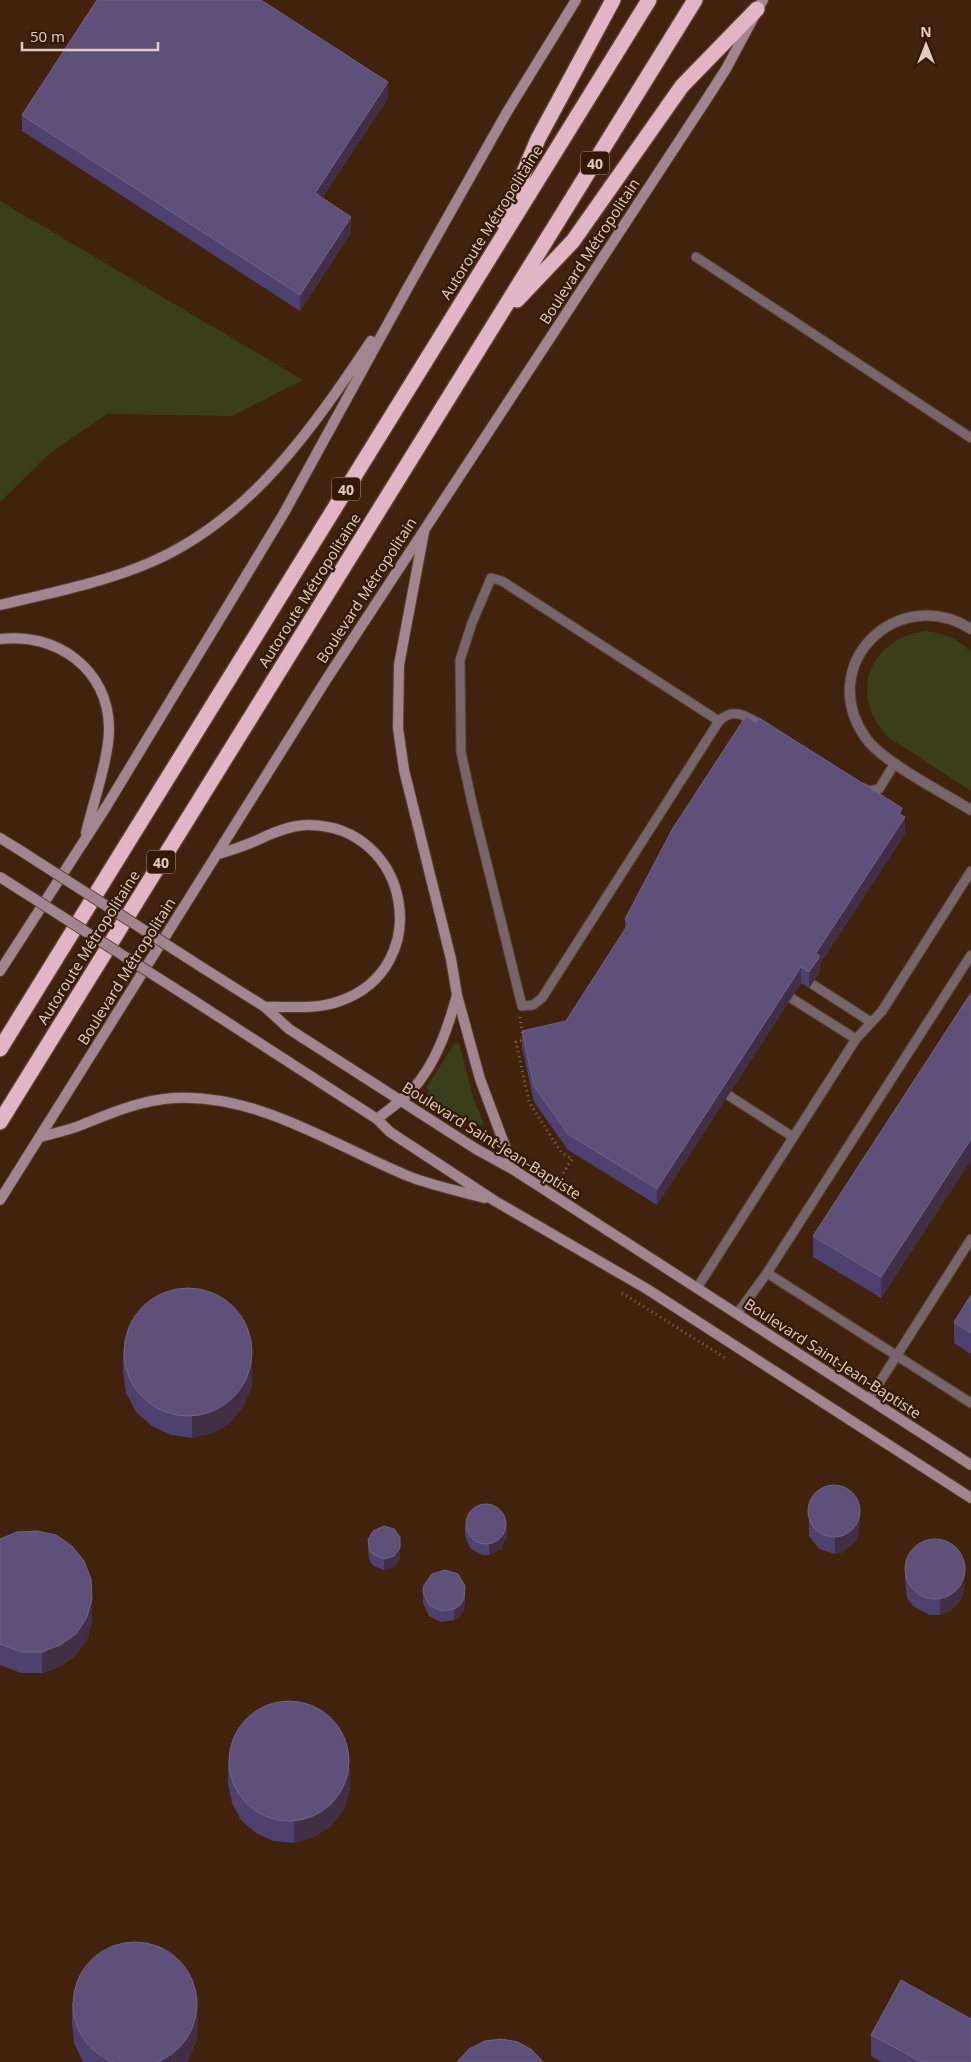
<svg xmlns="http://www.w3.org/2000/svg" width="971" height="2062" viewBox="0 0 971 2062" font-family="'Open Sans',sans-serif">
<rect width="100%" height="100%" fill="#40220d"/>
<path fill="#3b3e1b" d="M0,201l303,179 -71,36 -125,-2 -58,40 -49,48z
M925,631c18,2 33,7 46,21v139l-83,-54c-40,-41 -20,-98 37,-106z
M455,1043h4l14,54 11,27 -5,2 -49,-28 -2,-4 1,-4 -3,-2z"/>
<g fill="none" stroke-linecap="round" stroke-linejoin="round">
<g stroke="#5a3e2a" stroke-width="11">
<path id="lane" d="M696,257l275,181
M719,721l-217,-140 -11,-3 -19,45 -12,37 1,92 11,51 50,203 11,-1 9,-7 177,-277c16,-16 32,-2 48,8
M863,788l6,3 10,-2 16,-26
M812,984l59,38
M791,998l65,41
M728,1095l65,42
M767,1273l204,-318
M697,1288l159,-249 26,-28 89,-140
M737,1314l30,-41 204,130
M869,1399l102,-160"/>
</g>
<g stroke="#5a3e2a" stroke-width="12">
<path id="street" d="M971,629c-73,-46 -156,35 -106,108 17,25 79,56 106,73"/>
</g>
<g stroke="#5a3e2a" stroke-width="12">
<path id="secondary" d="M424,532l-25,133 -1,63 6,42 47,189 6,36 23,84 34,91
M0,605c50,-12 102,-22 149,-42 101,-43 163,-134 222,-222
M0,639c56,-7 109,30 109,90 0,29 -16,74 -23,104
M0,838l18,11
M216,855c15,-5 32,-10 46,-17 15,-7 30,-13 47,-13 101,1 127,142 31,176 -23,9 -51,5 -75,6
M203,968l62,39 24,22 187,120 38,21 457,295
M0,971l106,-164 178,-294 123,-224 100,-177 69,-112
M185,995l192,124 13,13 105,69 152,88 324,209
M377,1119c12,-10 25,-18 36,-30 23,-26 35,-61 44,-94
M40,1137c15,-4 30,-7 44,-13 30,-12 58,-24 90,-26 83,-5 161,48 234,78 25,10 52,15 77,22
M0,1200l326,-520 380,-580 20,-31 37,-69"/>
</g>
<g stroke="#5a3e2a" stroke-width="18">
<path id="highway" d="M503,222l35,-83 75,-139
M517,300l56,-59 109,-155 75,-77
M0,1049l649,-1049
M0,1122l695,-1122"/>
</g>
<path stroke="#866d5b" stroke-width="3" stroke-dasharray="1 4" stroke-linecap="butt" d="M520,1017l3,23 -7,2 13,60 32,50 11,7 -13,21
M622,1293l105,66"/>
<use href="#lane" stroke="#77656b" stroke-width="9"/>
<use href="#street" stroke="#77656b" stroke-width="10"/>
<use href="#secondary" stroke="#a28590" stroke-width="10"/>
<use href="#highway" stroke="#e1b4c6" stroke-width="15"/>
<g stroke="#5a3e2a" stroke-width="12" stroke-linecap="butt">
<path id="secondary-bridge" d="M18,849l185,119
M0,877l185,118"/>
</g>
<use href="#secondary-bridge" stroke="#a28590" stroke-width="10"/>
</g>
<path fill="#4e4170" d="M388,98l-66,100 29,35 -51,78 -278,-180v-16z
M756,723l146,92 3,19 -85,130v8l-11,16 -8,-5 -144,222 -89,-55 -34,-48 -12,-55v-16l44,-10 59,-92v-10z
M971,993v167l-90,138 -68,-41v-21z
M971,1295v59l-17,-11v-21z
M123,1350l129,14v22l-8,19 -13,17 -18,11 -21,5 -21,-3 -19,-9 -16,-14 -10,-19 -3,-22z
M809,1504l50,28 -3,9 -13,11 -8,2 -16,-5 -10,-13z
M465,1525l42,11 -6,13 -12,6h-7l-12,-7 -5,-12z
M0,1539l92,81 -5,19 -11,16 -16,12 -18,6h-21l-21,-8z
M368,1540l32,19 -6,8 -10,3 -10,-4 -4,-4 -2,-11z
M905,1564l59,21 -1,10 -5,9 -8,7 -10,4h-11l-16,-9 -6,-8 -2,-18z
M423,1592l42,5 -1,13 -4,6 -6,4 -13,2 -12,-6 -6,-13z
M228,1762l122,27 -6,20 -13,17 -17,11 -20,6 -21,-2 -17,-8 -15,-13 -9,-17 -4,-19z
M72,2002l126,16 -1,21 -8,20 -3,3h-103l-9,-19 -2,-20z
M871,2035l100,27h-89l-11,-6z"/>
<path fill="#422e45" d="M388,82v16l-73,111v-16z
M351,217v16l-51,78v-16z
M902,808v15l3,-6v17l-85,130v8l-11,16v-16l7,-19z
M801,967v16l-144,222v-16z
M971,1139v21l-90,138v-21z
M252,1343v43l-8,19 -13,17 -18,11 -21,5v-22z
M860,1507l-1,25 -3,9 -13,11 -8,2v-17z
M507,1525v11l-6,13 -12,6v-11z
M400,1548v11l-6,8 -10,3v-11z
M964,1569v16l-1,10 -5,9 -8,7 -10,4v-17z
M465,1586l-1,24 -4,6 -6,4v-11z
M92,1599v21l-5,19 -11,16 -16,12 -18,6v-21z
M350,1768v21l-6,20 -13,17 -17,11 -20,6v-22z
M198,1997l-1,42 -8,20 -3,3h-26z"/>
<path fill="#5e5079" stroke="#736484" d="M97,0h164l127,82 -73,111 36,24 -51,78 -278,-180z
M746,716l10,7 3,-5 143,90 -3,6 6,3 -89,136 4,3 -11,16 -8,-5 -144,222 -89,-55 -34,-48 -12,-55 44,-10 63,-98 -4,-4 48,-91z
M971,993v146l-90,138 -68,-41z
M124 1352a64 64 0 1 1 128 0a64 64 0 1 1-128 0Z
M971,1295v38l-17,-11z
M808 1511a26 26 0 1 1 52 0a26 26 0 1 1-52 0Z
M466 1524a20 20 0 1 1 40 0a20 20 0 1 1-40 0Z
M384,1526l10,3 6,8v11l-6,8 -10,3 -10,-4 -4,-4 -2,-11 5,-9z
M37,1531l19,4 16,11 12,15 7,18 1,20 -5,18 -11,17 -16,11 -18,7h-21l-21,-8v-105l17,-7z
M905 1569a30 30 0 1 1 60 0a30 30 0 1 1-60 0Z
M445,1570l13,4 7,12 -1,13 -4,6 -6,4 -13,2 -12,-6 -6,-13 1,-7 8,-11z
M229 1761a60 60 0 1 1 120 0a60 60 0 1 1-120 0Z
M73 2004a62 62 0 1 1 124 0a62 62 0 1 1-124 0Z
M901,1980l70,39v43h-49l-51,-27z
M501,2039l17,3 14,8 11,12h-86l12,-13 16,-8z"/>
<g text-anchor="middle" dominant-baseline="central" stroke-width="4.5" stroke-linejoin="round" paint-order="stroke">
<g fill="#351804" stroke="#ae9788" stroke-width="1">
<rect x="581" y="151.5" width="28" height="23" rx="4"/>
<rect x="332" y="477.5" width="28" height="23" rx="4"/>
<rect x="147" y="850.5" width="28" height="23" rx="4"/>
</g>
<g font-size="14" font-weight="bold" fill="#e2cec1">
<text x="595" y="163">40</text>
<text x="346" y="489">40</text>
<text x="161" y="862">40</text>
</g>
<g font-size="15" fill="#e2cec1" stroke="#351804">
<text transform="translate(491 222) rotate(-58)">Autoroute Métropolitaine</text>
<text transform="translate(589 251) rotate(-57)">Boulevard Métropolitain</text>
<text transform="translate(309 590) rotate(-58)">Autoroute Métropolitaine</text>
<text transform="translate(366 590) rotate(-57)">Boulevard Métropolitain</text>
<text transform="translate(88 947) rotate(-58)">Autoroute Métropolitaine</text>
<text transform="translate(126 971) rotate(-58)">Boulevard Métropolitain</text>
<text transform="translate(492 1140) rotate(32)">Boulevard Saint-Jean-Baptiste</text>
<text transform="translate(833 1358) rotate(33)">Boulevard Saint-Jean-Baptiste</text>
</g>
</g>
<g transform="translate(926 45)" stroke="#351804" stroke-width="4" paint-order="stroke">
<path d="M0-4L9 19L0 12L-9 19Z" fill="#e2cec1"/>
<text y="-8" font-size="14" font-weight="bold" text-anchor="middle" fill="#e2cec1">N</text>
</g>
<path d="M22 42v8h136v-8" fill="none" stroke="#e2cec1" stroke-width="2.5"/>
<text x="30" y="42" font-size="15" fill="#e2cec1" stroke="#351804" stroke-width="4" paint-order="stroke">50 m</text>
</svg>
